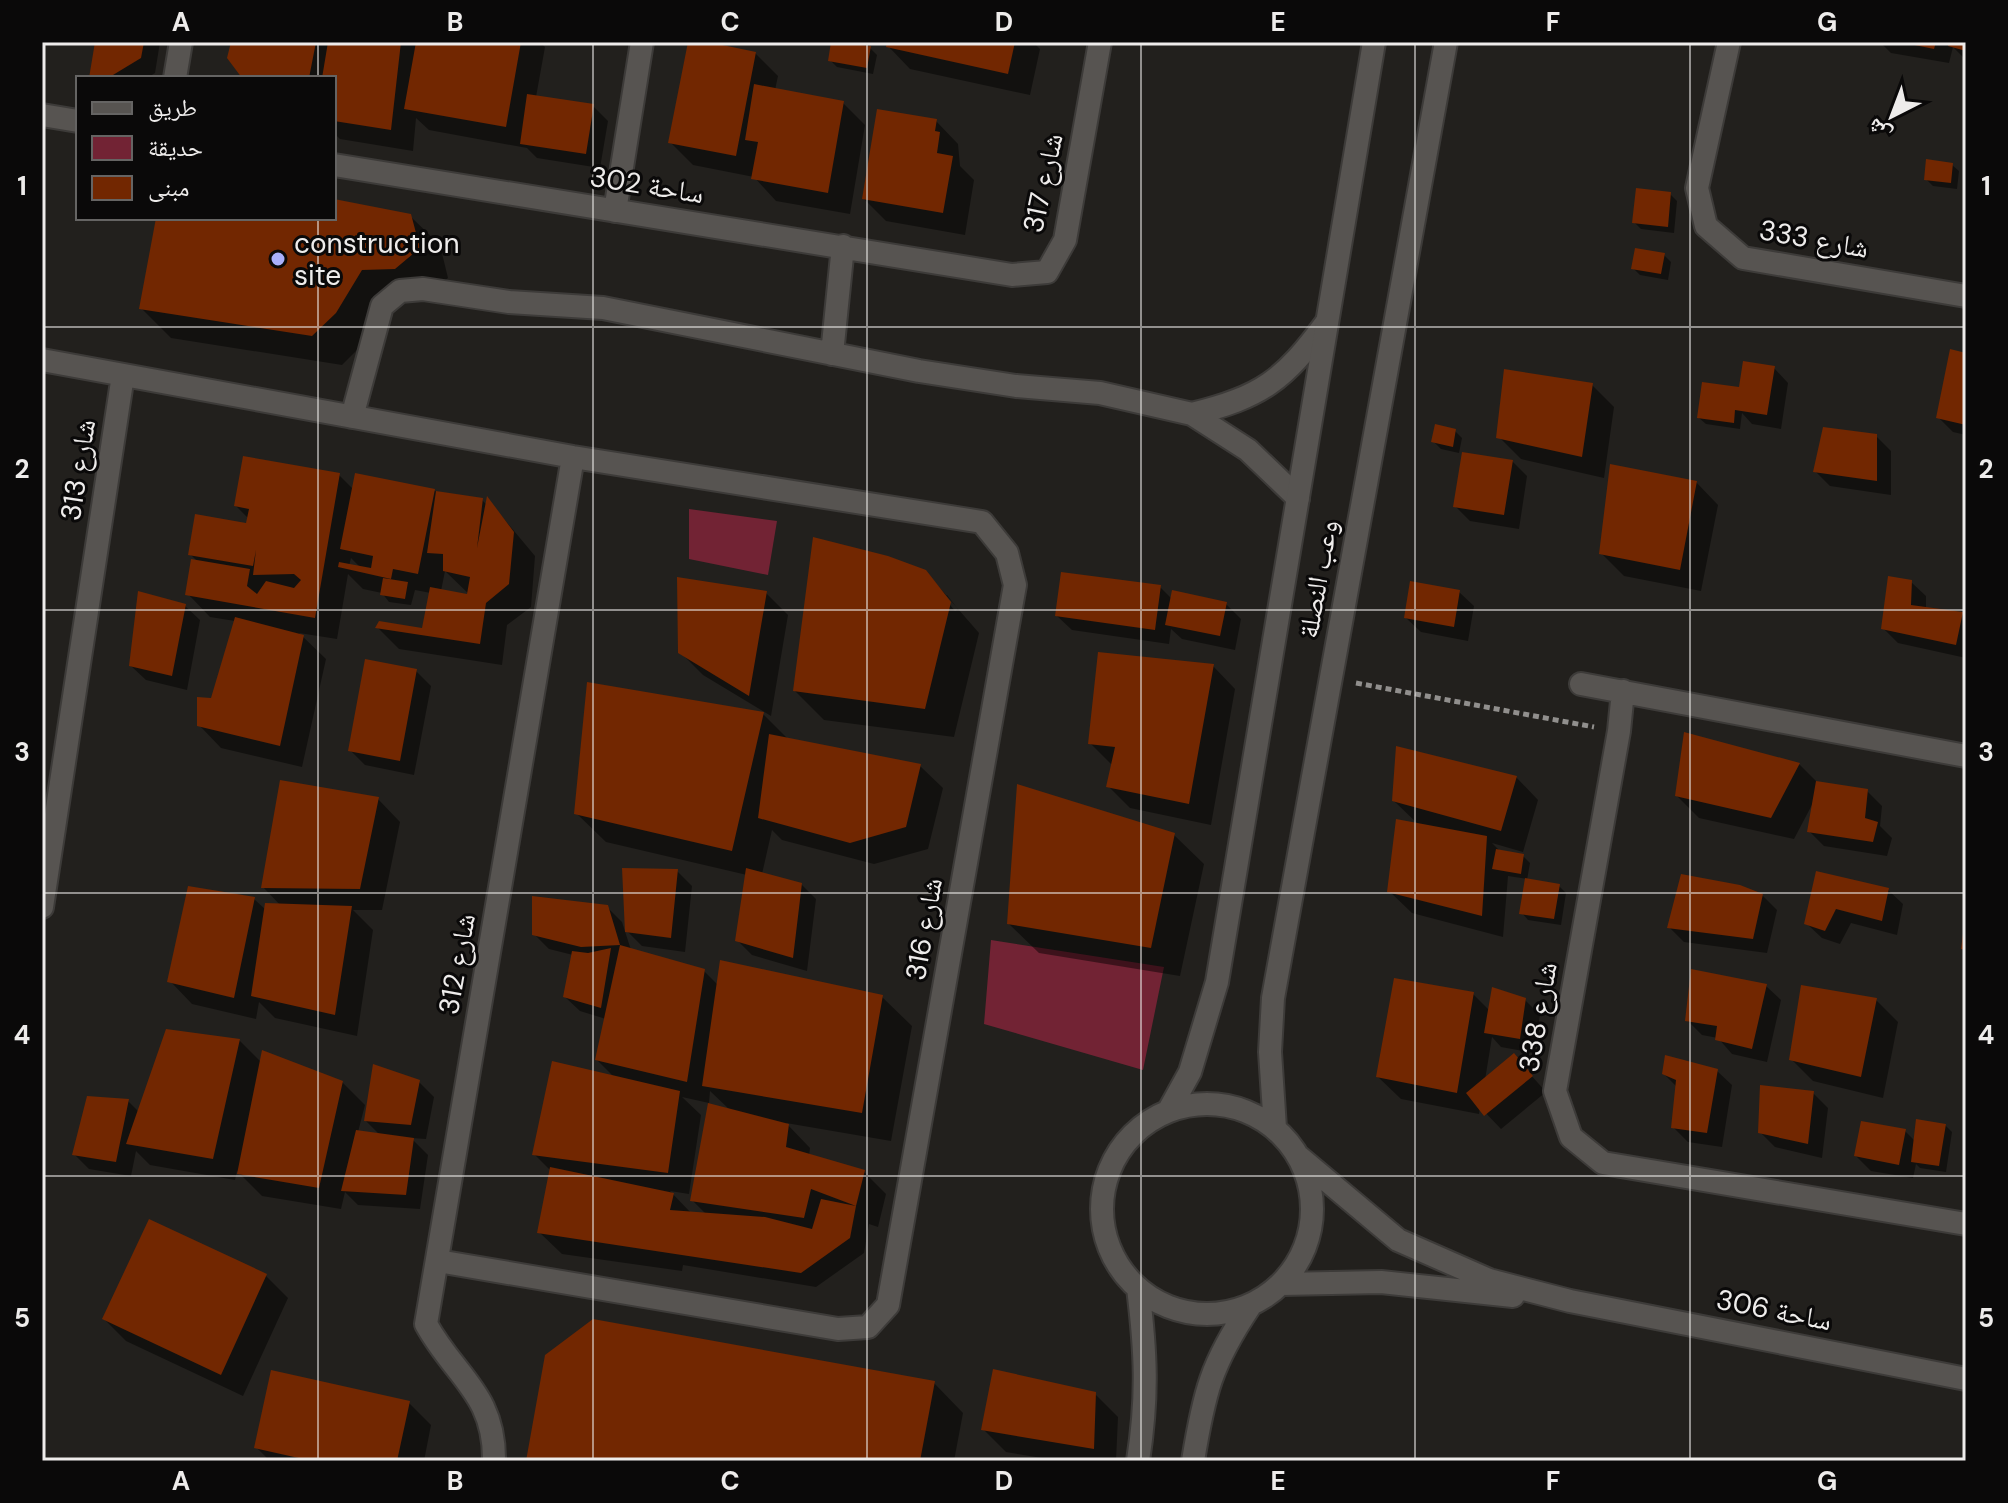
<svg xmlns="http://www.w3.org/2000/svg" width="2008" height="1503" viewBox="0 0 2008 1503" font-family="'DM Sans','Noto Naskh Arabic',sans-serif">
<rect width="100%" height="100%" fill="#22201d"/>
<path fill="#722334" d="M689,509l88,12 -9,54 -79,-16z
M991,940l173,27 -21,103 -159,-46z"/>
<path fill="#0007" fill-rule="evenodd" d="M97,42h63l-5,31 -8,5h-56z
M233,42h307l5,5 -9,50 57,9 15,15 -8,47 -63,-10 -10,-10 -98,-18 -13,-12 -3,33 -73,-12 -6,-6v-55h-89z
M690,42l65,11 23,23 -3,14 68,13 22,22 -15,89 -74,-13 -22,-24 -61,-12 -23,-23z
M833,42l37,6 7,7 -4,19 -36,-7 -7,-7z
M889,42h144l7,7 -10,46 -120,-26 -22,-23z
M1880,42h86v18l-13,-13 -4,16 -58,-10z
M936,121l22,23 2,22 14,14 -9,55 -79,-14 -22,-22z
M1952,165l7,6 -2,18 -24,-3 -7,-7z
M1670,194l7,7 -3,32 -33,-4 -7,-7z
M334,201l76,15 30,29 8,33 -24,20 -33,1 -26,43 -23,23 -171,-27 -30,-30 17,-90h176z
M1664,255l7,7 -3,18 -28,-5 -7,-7z
M1966,355v80l-13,-3 -15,-15z
M1774,368l14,15 -7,46 -29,-5 -10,-11 -2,16 -34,-5 -7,-6 39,-30z
M1592,385l22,22 -10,71 -83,-19 -22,-22z
M1455,431l7,7 -3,15 -18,-4 -7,-7z
M1876,436l15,15v44l-61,-9 -15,-15z
M1512,461l15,15 -8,53 -49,-8 -15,-15z
M339,475l15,15 80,1 48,9 5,5 1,-5 47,56 -4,51 -24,18 -5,40 -103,-16 -22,-22 47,3 7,-37 -16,-3 -4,15 -22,-3 -7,-9 -19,-4 -15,-15 -11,65 -38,-6 27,26 -24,108 -81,-19 -22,-23 13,-25 23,-79 -25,-4 -22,-23 10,-32 -8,-8 58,-29 1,-6 -13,-13zM351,558l11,11 -13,-3zM445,571l27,26 -31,-6z
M1696,482l22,23 -17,86 -77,-15 -23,-23z
M925,571l54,62 -25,104 -130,-17 -29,-29zM942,595h5l11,14 -3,2z
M1911,582l15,14v13l36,5 4,4v40l-68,-15 -15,-15z
M1160,587l12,12 54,5 15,15 -6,31 -53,-11 -11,-10 -2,15 -97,-14 -15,-14z
M1459,592l15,14 -6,35 -47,-9 -15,-14z
M766,593l22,22 -17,101 -68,-41 -23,-23z
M185,606l15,14 -13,70 -41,-10 -15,-14z
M1213,666l22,23 -24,136 -81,-17 -22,-22 5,-20 -23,-23z
M416,671l15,15 -17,89 -49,-10 -15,-15z
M763,714l26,26 131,26 23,22 -15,61 -54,15 -92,-24 -10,-10 -10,44 39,10 15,15 -9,72 -55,-16 -15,-15 10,-65 -141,-33 -30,-29z
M1799,764l19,19 49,8 15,15 -2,20 12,12 -5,18 -63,-10 -15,-15 5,-30 -20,38 -95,-21 -22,-22z
M1516,777l22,23 -15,52 -31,-9 9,9 22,4 7,7 -3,17 32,6 7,7 -5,32 -33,-5 -6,-7 5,-34 -19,-3 -5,61 -91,-24 -23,-22 30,-66 -25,-24z
M378,799l22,23 -18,88h-29l20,20 -16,106 -82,-18 -16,-16 -3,17 -64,-15 -22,-23 84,-82 12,11 15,-4 -18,-19z
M1174,835l30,29 -24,112 -141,-23 -30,-29z
M677,871l15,15 -7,66 -43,-6 -15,-15z
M1817,874l71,16 15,14 -6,31 -46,-12 -11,21 -18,-6 -15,-14z
M1762,895l15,15 -10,43 -83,-11 -14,-14z
M607,907l15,15 9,28 72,20 15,15 164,12 30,29 -21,115 -105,-18 24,25 -1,8 55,16 22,22 -8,33 -9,-3 -5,29 -48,34 -133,-22 -1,6 -120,-17 -23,-22 12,-61 -17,-17 81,-76 -18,-18 9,-41 -26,-8 -15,-14 8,-42 -24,-6 -15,-15zM710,1091l20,19 -38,90 15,15 -15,-1 -22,-23 19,3 12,-79 -19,-18 27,6z
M1766,986l15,14 -14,62 -35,-8 -14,-16 -16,-3 -15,-15z
M1473,994l17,17 35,-11 15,15 -6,38 -33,-6 -9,-10 -7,43 29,-24 32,36 -45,37 -21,-22 -1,7 -78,-15 -23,-22z
M1876,1000l22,22 -15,76 -70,-17 -22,-22z
M239,1040l23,23 80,19 23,23 -7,27 23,4 -15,-15 53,-39 15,15 -8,42 -15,-1 17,17 -8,54 -62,-4 -13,-13 -4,17 -79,-13 -25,-25 -2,9 -85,-15 -14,-14 -5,25 -42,-7 -15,-15 54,-53 11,11z
M1717,1071l15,14 -10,62 -34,-5 -15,-15 4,-40 -13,-13z
M1813,1093l15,15 -6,50 -47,-11 -15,-15z
M1945,1125l7,7 -6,40 -26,-4 -4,-4 -3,14 -42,-7 -15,-15 49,-25 11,11z
M150,1222l116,54 22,22 -45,98 -117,-55 -22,-22z
M934,1383l29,30 -9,48h-426z
M1095,1394l23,23 -2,44h-56l-54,-9 -22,-22z
M409,1403l22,22 -7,36h-154l-14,-14z"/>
<path fill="#722701" d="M95,42h49l-3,16 -33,20h-19z
M231,42h85l-7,36h-67l-15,-20z
M328,42h73l-10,88 -57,-9v-43h-12z
M416,42h105l-15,85 -102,-18z
M688,42h20l48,10 -20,104 -68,-13z
M831,42l40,4 -4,22 -39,-7z
M887,42h128l-7,32 -122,-27z
M1900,42h36l-2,7z
M1949,42h17v9l-18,-5z
M754,84l90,17 -16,92 -77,-14 7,-37 -13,-2z
M527,94l67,10 -8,50 -66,-10z
M877,109l60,10 -2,12 5,1 -3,21 16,3 -10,57 -81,-14z
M1926,159l27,4 -2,20 -27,-3z
M1636,188l35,4 -3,35 -36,-4z
M334,199l77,15 9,34 -25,21 -33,1 -26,43 -24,23 -173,-27 17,-91h178z
M1635,248l30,5 -4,21 -30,-5z
M1950,349l16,4v72l-30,-7z
M1743,361l32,5 -8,49 -32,-5 -1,13 -37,-5 5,-36 37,5z
M1504,369l89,14 -11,74 -86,-19z
M1435,424l21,5 -3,18 -22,-5z
M1823,427l54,7v47l-64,-9z
M1462,452l51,8 -9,55 -51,-8z
M243,456l97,17 -25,145 -130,-23 6,-36 59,10 -3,17 10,8 9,-13 28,7 7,-8 -7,-6 -41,1 3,-25 -3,16 -65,-11 7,-41 51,9 3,-14 -15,-3z
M1610,464l87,17 -17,89 -81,-16z
M355,473l80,16 -17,85 -25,-5 -2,10 -53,-12 1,-5 32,6 2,-12 -33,-7z
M436,491l47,7 -6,50 10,-52 27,36 -5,52 -23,19 -6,41 -105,-16 4,-7 43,7 8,-41 37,7 3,-17 -27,-6v-17l-16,-1z
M813,537l75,19 38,14 25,32 -26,107 -132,-18z
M1061,572l100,13 -6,45 -100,-14z
M1888,576l24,4 -1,25 52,7 -7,33 -75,-16z
M677,577l90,14 -18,105 -71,-43z
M383,578l25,4 -3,17 -25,-4z
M1410,581l50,9 -6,37 -50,-9z
M1172,590l55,12 -7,34 -55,-11z
M138,591l48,13 -14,72 -43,-10z
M235,617l69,18 -24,111 -83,-20v-29l14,1z
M1098,652l116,12 -25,140 -83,-17 9,-40 -27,-3z
M365,659l52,10 -17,92 -52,-10z
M587,682l177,30 -32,139 -158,-37z
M1684,732l116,31 -29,55 -96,-22z
M769,734l152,30 -15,63 -56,16 -92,-25z
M1396,746l121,30 -16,55 -109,-30z
M280,780l99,17 -19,92 -99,-1z
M1816,781l52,8 -3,29 13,4 -5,20 -66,-10z
M1017,784l158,49 -24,115 -144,-24z
M1396,819l91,17 -5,80 -95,-24z
M1496,849l28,5 -3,20 -29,-5z
M622,868l56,1 -7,69 -46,-6z
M746,868l56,15 -9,75 -58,-17z
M1816,871l73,17 -7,33 -46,-12 -11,22 -21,-7z
M1681,874l59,11 23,9 -10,45 -86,-11z
M1525,878l35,6 -6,35 -35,-5z
M188,886l67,11 -21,101 -67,-16z
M532,896l76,9 12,40 85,24 -18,113 -92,-22 25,-115 -39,2 -49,-12z
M265,903l87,3 -17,109 -84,-19z
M1964,926h2v24l-5,-1z
M611,948l-10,60 -38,-11 9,-46 16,2z
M720,960l163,35 -21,118 -160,-27z
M1691,969l76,15 -15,65 -37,-9 2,-14 -32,-5z
M1394,978l80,14 -17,101 -81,-16z
M1801,985l76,13 -16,79 -72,-17z
M1492,987l34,11 -6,41 -36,-6z
M166,1029l74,10 -27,120 -87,-15z
M262,1050l81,31 -24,107 -82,-14z
M1514,1053l19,23 -49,40 -18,-23z
M1665,1055l53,14 -11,64 -36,-5 5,-48 -14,-6z
M552,1061l128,30 -12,82 -136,-18z
M373,1064l47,16 -9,45 -47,-4z
M1760,1085l54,6 -6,53 -50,-11z
M87,1096l42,3 -13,63 -44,-7z
M708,1103l81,21 -3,23 79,23 -9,36 -45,-17 -7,29 -114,-17z
M1916,1119l30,5 -7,42 -28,-4z
M1861,1121l45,8 -7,36 -45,-9z
M356,1130l58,8 -8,57 -65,-4z
M550,1167l124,26 -4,17 95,7 47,12 9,-30 35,7 -6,32 -49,35 -264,-40z
M149,1219l118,55 -46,101 -119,-56z
M593,1319l342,62 -15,80h-394l19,-106z
M993,1369l103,23 -2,57 -113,-19z
M271,1370l139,31 -13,60h-85l-58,-13z"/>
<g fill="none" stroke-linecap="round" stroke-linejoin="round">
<g stroke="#3d3b39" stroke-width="26">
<path id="minor" d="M1729,42l-32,146 9,38 37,32 223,38
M175,78l6,-36
M42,115l36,6
M334,165l678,110 35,-3 18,-32 35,-198
M615,211l27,-169
M832,354l11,-108
M42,360l531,97 409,65 25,31 8,32 -127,720 -20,22 -30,2 -400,-68
M1192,414c70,-17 92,-34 134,-91
M352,417l30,-111 18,-15 23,-2 86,13 94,6 316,63 97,15 84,7 92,21 56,36 50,48
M1581,684l385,72
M1623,691l-4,40 -64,360 16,46 32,26 363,61
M42,907l81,-532
M494,1461c1,-67 -39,-84 -68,-137l147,-867"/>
</g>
<g stroke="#3d3b39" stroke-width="26">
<path id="tertiary" d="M1102 1209a105 105 0 1 1 210 0a105 105 0 1 1-210 0Z
M1169,1110l21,-38 27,-90 157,-940
M1275,1128l-5,-76 3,-54 173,-956
M1299,1157l99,83 91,40 81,21 396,78
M1282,1284l99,-2 132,14
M1138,1461c10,-65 8,-108 0,-173
M1193,1461c11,-68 18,-97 57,-155"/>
</g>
<path stroke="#918f8d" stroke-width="5" stroke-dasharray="6 4" stroke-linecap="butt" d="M1356,683l238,44"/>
<use href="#minor" stroke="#575451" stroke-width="22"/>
<use href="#tertiary" stroke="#575451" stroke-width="22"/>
</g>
<path fill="none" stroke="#eeeceb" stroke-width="2" stroke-opacity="0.55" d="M318,42v36M593,42v1419M867,42v1419M1141,42v1419M1415,42v1419M1690,42v1419M318,218v1243M42,327h1924M42,610h1924M42,893h1924M42,1176h1924"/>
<circle fill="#aab0fb" stroke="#0a0909" stroke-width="3" cx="278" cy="259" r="8"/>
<g text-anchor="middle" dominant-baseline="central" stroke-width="6" stroke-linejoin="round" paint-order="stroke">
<g font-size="28" fill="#eeeceb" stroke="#0a0909">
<text transform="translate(1043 183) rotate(-78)">شارع 317</text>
<text transform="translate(647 185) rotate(9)">ساحة 302</text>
<text transform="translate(1814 239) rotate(10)">شارع 333</text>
<text transform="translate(78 470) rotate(-81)">شارع 313</text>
<text transform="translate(1318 579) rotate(-80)">وعب النصلة</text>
<text transform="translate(924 929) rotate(-80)">شارع 316</text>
<text transform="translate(457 964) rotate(-80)">شارع 312</text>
<text transform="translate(1538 1017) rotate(-80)">شارع 338</text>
<text transform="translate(1774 1310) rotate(11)">ساحة 306</text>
</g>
<g font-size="28" fill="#eeeceb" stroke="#0a0909" text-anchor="start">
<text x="294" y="243">construction<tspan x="294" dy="32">site</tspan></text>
</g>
</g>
<rect width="2008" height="1503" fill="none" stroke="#0a0909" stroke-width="88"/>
<rect x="76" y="76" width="260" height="144" fill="#0a0909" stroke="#656463" stroke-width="2"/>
<rect x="92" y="102" width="40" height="12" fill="#575451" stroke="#656463" stroke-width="2"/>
<text x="148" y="116" font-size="24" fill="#eeeceb">طريق</text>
<rect x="92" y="136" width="40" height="24" fill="#722334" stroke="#656463" stroke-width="2"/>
<text x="148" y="156" font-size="24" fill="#eeeceb">حديقة</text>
<rect x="92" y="176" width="40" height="24" fill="#722701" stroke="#656463" stroke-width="2"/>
<text x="148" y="196" font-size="24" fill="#eeeceb">مبنى</text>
<g transform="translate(1892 116) rotate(222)" stroke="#0a0909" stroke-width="6" paint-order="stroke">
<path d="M0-6L14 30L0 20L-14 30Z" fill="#eeeceb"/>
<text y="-12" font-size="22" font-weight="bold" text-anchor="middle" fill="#eeeceb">ش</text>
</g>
<rect x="44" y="44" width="1920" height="1415" fill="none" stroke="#eeeceb" stroke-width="3"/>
<g font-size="26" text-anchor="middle" font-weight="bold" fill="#eeeceb">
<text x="181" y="31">A</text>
<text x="455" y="31">B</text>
<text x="730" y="31">C</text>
<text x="1004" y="31">D</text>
<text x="1278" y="31">E</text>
<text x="1553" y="31">F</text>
<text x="1827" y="31">G</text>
<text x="22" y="195">1</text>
<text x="1986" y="195">1</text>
<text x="22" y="478">2</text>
<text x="1986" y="478">2</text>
<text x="22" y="761">3</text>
<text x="1986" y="761">3</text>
<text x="22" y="1044">4</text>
<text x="1986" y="1044">4</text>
<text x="22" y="1327">5</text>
<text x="1986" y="1327">5</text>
<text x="181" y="1490">A</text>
<text x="455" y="1490">B</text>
<text x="730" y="1490">C</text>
<text x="1004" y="1490">D</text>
<text x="1278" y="1490">E</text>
<text x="1553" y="1490">F</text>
<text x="1827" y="1490">G</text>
</g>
</svg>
